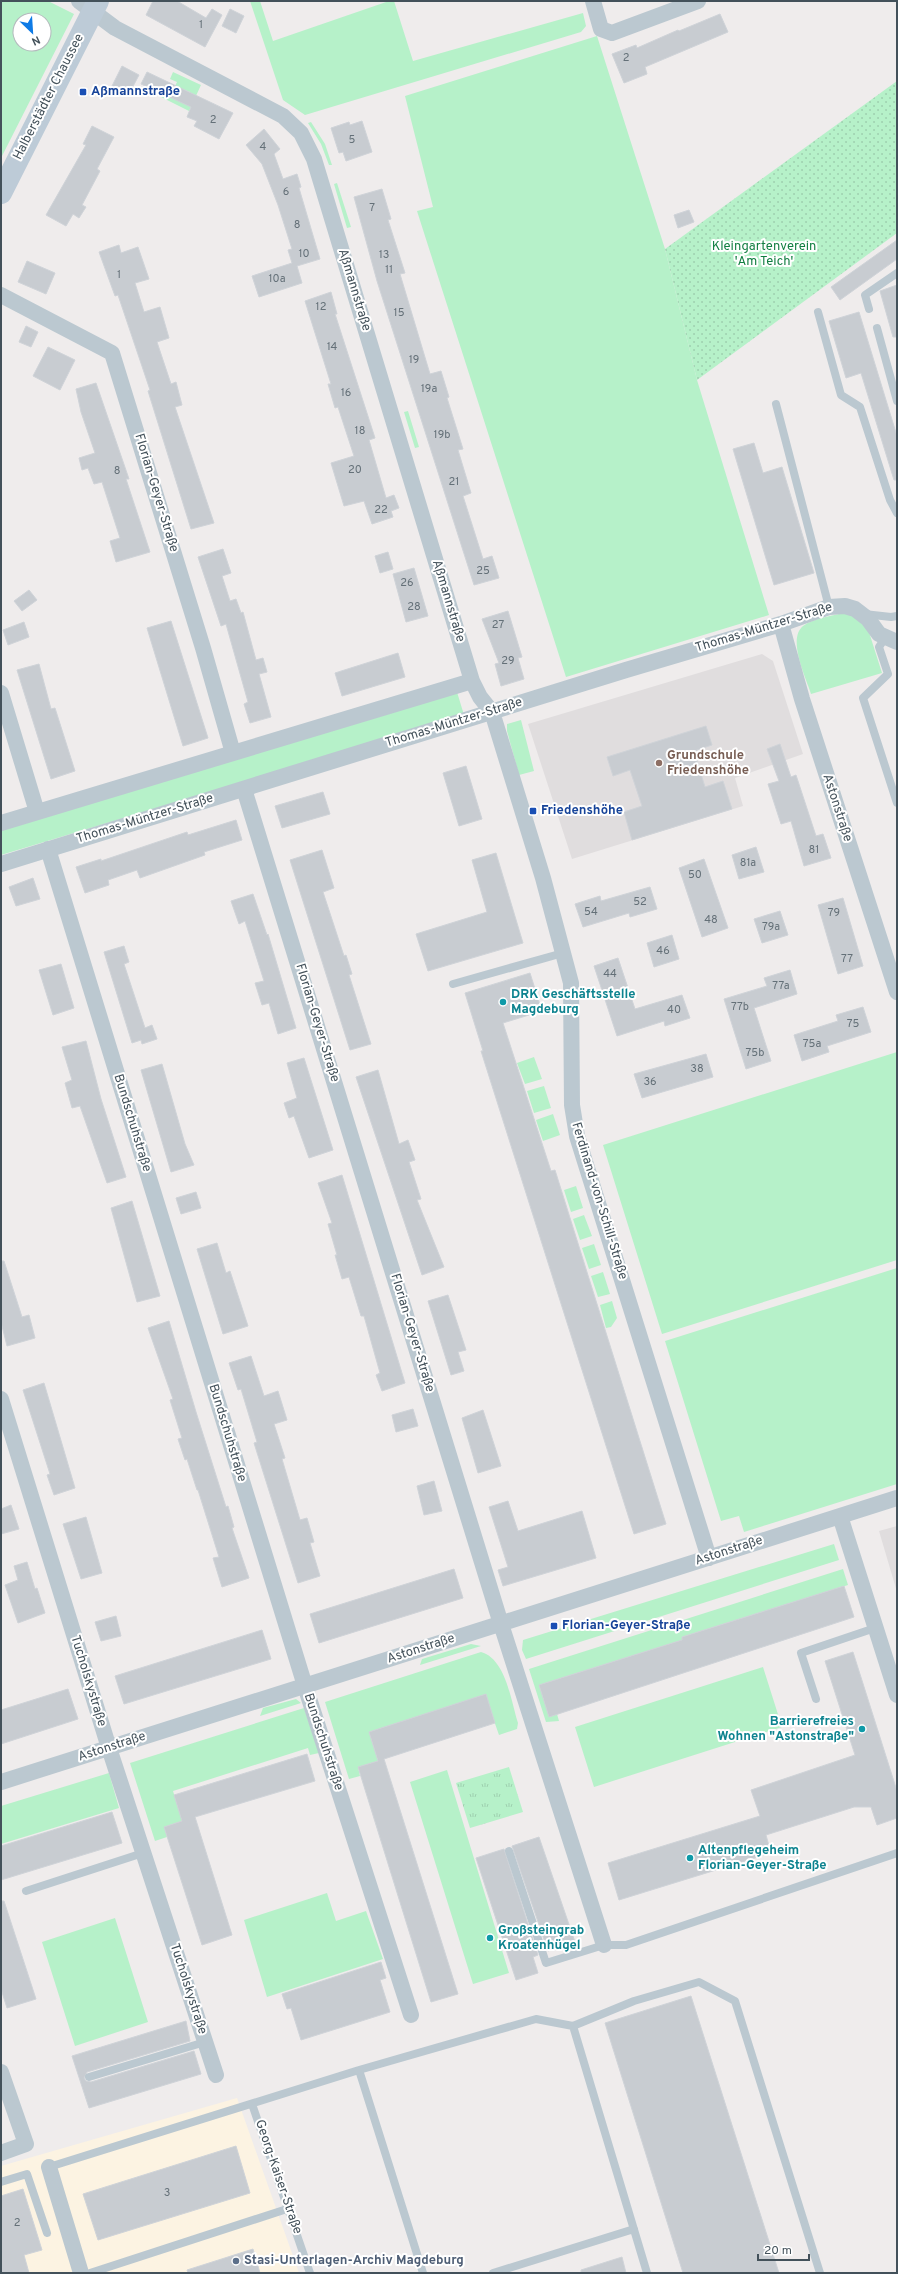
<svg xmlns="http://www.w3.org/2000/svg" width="898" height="2274" viewBox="0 0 898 2274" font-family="Overpass,sans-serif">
<defs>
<pattern id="park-tufts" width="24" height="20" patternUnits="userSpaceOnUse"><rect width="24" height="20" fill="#b6f1c9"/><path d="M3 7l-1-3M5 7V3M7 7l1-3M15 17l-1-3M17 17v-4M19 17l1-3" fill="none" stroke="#9ed0af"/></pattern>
<pattern id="garden-dots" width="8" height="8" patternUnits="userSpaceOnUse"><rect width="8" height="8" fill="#b6f1c9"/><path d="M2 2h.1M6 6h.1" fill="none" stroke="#9ed0af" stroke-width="1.8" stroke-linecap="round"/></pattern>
</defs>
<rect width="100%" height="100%" fill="#efecec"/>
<path fill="#fcf3e2" d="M237,2098l62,175h-298v-107z"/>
<path fill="#e0ddde" d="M762,654l11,7 30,93 -68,24 8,28 -171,53 -44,-135z
M897,1526v66l-18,-61z"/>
<path fill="#b6f1c9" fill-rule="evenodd" d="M1,1h47l26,13 -73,144zM20,20h24v24h-24z
M250,1h10l13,40 116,-40h5l19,60 170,-48 3,13 -5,6 -276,83 -22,-15z
M597,36l68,213 32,131 72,235 -203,62 -149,-466 16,-4 -28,-111z
M173,72l28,13 -12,26 -28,-14 2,-4 22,11 5,-12 -15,-6 2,-4 -7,-3z
M311,122l14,22 7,21h-3l-8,-21 -13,-21z
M337,183l14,44 -4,1 -13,-44z
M408,411l11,36 -4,1 -11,-36z
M842,613h8l18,16 14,44 -71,21c-5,-16 -24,-55 -8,-68 11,-8 26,-9 39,-13z
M457,692l7,23 -463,140v-25z
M521,720l13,51 -15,4 -12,-44v-7z
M897,1052v208l-235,74 -59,-189z
M534,1057l8,22 -17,5 -8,-21z
M544,1086l7,22 -17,5 -7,-22z
M553,1114l7,21 -17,6 -7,-21z
M576,1186l7,22 -12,4 -7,-22z
M584,1215l8,21 -12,4 -7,-21z
M594,1244l7,21 -12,4 -7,-21z
M897,1268v216l-153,48 -5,-16 -18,5 -56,-180z
M603,1272l7,22 -12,3 -7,-21z
M612,1301l5,17 -6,9 -5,1 -6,-23z
M834,1544l5,16 -313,99 -4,-9 1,-10z
M843,1569l5,16 -166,52v3l-143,45 10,31 8,-2 2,7 -13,1 -17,-53z
M471,1644l10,2 -61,19 2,-6z
M481,1652c25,7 30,49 37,71l-1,6 -18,6 -14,-40 -116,37 9,29 -20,6 2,9 -11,3 -24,-77z
M763,1667l19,60 -188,60 -19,-60z
M296,1699l5,4 -41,13 3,-8z
M304,1708l15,45 -9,2 -2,-7 -135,43 9,30 -18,6 3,10 -12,4 -25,-78z
M447,1770l62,203 -36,11 -63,-202z
M109,1773l10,35 -118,36v-38z
M327,1893l9,28 30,-10 17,48 -116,38 -23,-77z
M115,1918l33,104 -73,24 -33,-104z"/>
<path fill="url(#park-tufts)" d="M509,1767l14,45 -53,16 -14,-45z"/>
<path fill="url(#garden-dots)" d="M897,81v152l-200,147 -32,-131z"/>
<path fill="#c8ccd1" stroke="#cfd3d8" d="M153,1h24l29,17 6,-9 10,6 -17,32 -59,-32z
M230,9l14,7 -8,17 -14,-7z
M720,14l8,18 -83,35 2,7 -23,9 -12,-29 24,-9 1,3 41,-18 1,1z
M122,66l17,9 -10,19 -17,-8z
M147,72l86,41 -14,26 -25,-13 3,-5 -10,-4 4,-10 -50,-23z
M362,121l10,31 -26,9 -3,-9 -4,1 -8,-25 18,-6 1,3z
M92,126l22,11 -17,32 3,2 -18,34 4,2 -7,11 -6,-4 -7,12 -20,-11 40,-70 -3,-1z
M264,129l16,20 -6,5 9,25 14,-5 4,13 -2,1 21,71 -23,7 5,17 -43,14 -7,-21 40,-13 -4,-13 4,-1 -14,-44 -16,-41 -16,-19z
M382,189l9,30 -3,1 17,53 -5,1 30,100 11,-3 8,26 -2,1 16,51 -5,1 13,43 -8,3 20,63 9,-3 7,22 -25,7 -97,-304 -23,-84z
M689,210l5,12 -16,6 -4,-13z
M897,240v19l-57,41 -9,-13z
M119,245l2,8 17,-6 11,32 -14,4 9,29 16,-5 9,31 -12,4 14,42 5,-2 6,23 -7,2 39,116 -23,6 -43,-138 2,-1 -32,-95 -3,1 -16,-44z
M27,261l28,12 -9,21 -28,-12z
M897,285v52h-4l-13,-46z
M331,292l6,22h-2l40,124 -6,2 17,58 8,-3 5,13 -8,3 2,6 -21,7 -8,-23 -20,5 -13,-43 23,-7 -16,-49 -3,1 -7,-24h3l-26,-83z
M859,312l38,124v44h-3l-33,-107 -15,5 -17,-57z
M26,326l12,6 -7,15 -12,-5z
M48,347l27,13 -15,30 -27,-14z
M96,383l33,96h-3l24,73 -34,10 -6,-21 10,-3 -18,-56 -8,2 -6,-16 -6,2 -3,-12 16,-5 -14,-41 -5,-23z
M754,443l9,30 19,-6 32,106 -40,12 -41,-136z
M223,549l8,24 -9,3 8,25 6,-2 5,14 2,-1 13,48 7,-2 4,14 -8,2 12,43 -21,6 -6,-19 4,-2 -22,-78 -5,2 -23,-69z
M388,552l5,17 -13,4 -5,-17z
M414,568l14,48 -22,6 -13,-48z
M29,590l8,10 -15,11 -8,-10z
M508,611l14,46 -4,1 6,21 -23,7 -6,-22 4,-1 -17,-44z
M171,621l37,117 -25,8 -36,-118z
M24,622l5,15 -21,8 -5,-15z
M398,653l7,24 -63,19 -7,-23z
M39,664l12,45 4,-1 20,63 -24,8 -34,-109z
M706,726l6,19 -18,6 11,36 18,-6 9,28 -100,31 -8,-28 18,-6 -12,-36 -17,6 -6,-19z
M780,744l11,33 5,-2 20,61 7,-2 8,24 -27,8 -13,-45 -10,3 -13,-40 11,-3 -12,-32z
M466,766l16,53 -23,7 -16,-53z
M323,792l7,22 -48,14 -7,-22z
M236,820l6,20 -38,12 1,3 -65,23 -3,-8 -29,10 1,5 -24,8 -9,-26 25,-8v2l86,-29 1,3z
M756,847l8,25 -25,7 -7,-24z
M322,850l12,38 -11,4 21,64 2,-1 6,19 -3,1 22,69 -21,6 -60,-190z
M496,853l27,90 -95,28 -12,-37 71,-22 -15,-52z
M704,859l24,69 -26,9 -23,-69z
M33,878l7,21 -24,7 -7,-19z
M650,887l7,22 -27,8 -1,-4 -46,14 -8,-23 25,-8 1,5z
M253,894l14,41 1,-1 28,94 -18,6 -9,-31 -7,2 -7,-22 9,-2 -19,-60 -6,3 -8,-23z
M843,898l20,68 -25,8 -20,-69z
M780,911l8,24 -26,8 -8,-24z
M672,935l7,24 -25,8 -7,-24z
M124,946l5,16 -5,2 21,64 7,-3 5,14 -15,5 -1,-4 -9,3 -28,-91z
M618,958l17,51 47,-14 8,23 -25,8 -1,-5 -47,15 -23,-70z
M61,964l13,44 -21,7 -14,-45z
M790,970l7,24 -43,14 17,53 -25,8 -22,-70 43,-13 -3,-8z
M530,973l12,38 -39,12 48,148 4,-1 111,354 -32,10 -153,-483h2l-18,-58z
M863,1007l8,25 -44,14 2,6 -27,9 -8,-26 44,-14 -2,-6z
M86,1041l15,58 25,78 -19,6 -27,-77 -8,2 -7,-25 7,-3 -10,-33z
M706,1054l7,23 -71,21 -8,-24z
M304,1058l29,92 -24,8 -15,-42 -5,2 -5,-15 13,-5 -10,-35z
M162,1064l23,80 9,21 -23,7 -30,-102z
M378,1070l21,74 9,-4 7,20 -6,2 12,37 -4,1 27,67 -22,8 -66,-198z
M342,1175l63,208 -23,8 -6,-16 4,-2 -16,-57h-3l-12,-39 -7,2 -7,-24h2l-9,-31 4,-1 -14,-40z
M196,1192l5,16 -20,6 -5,-16z
M132,1201l28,95 -23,6 -26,-94z
M217,1243l9,30 4,-2 18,55 -25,8 -26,-85z
M1,1261h3l18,56 7,-2 6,23 -28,8 -6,-24z
M448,1295l18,55 -8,2 6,19 -13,4 -23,-74z
M169,1321l27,91 30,95 2,-1 6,21 -2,1 17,50 -27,9 -9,-29 6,-1 -21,-67h-1l-10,-31 -2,1 -7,-21 4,-1 -12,-38 3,-1 -25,-71z
M251,1356l13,40 14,-5 9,29 -13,4 11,34 -3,1 18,61 7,-2 7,24 -4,1 10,33 -22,7 -44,-140 3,-1 -16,-53 -3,1 -9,-27z
M44,1383l31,105 -21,7 -7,-20 3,-1 -27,-84z
M413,1409l5,17 -22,6 -4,-17z
M483,1410l18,56 -23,7 -16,-55z
M434,1481l8,30 -18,4 -7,-29z
M508,1501l10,30 64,-20 14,47 -93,28 -5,-16 10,-3 -19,-60z
M11,1505l8,24 -18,5v-25z
M86,1517l16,56 -21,6 -18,-55z
M27,1562l8,27 2,-1 8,25 -27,10 -13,-38 13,-5 -4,-14z
M454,1569l9,29 -144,45 -9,-29z
M844,1586l10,31 -305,100 -10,-32 143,-45v-3z
M116,1616l5,20 -20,5 -6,-19z
M262,1630l9,29 -147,45 -9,-28z
M853,1652l44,139v27l-20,7 -6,-18h-17l-88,28 5,18 -152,47 -11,-37 152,-47 -9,-26 104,-35 -30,-94z
M68,1689l10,30 -77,25v-34z
M486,1694l9,29 -111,36 74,235 -27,8 -73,-235 20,-6 -9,-29z
M307,1754l8,27 -120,36 37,118 -30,10 -38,-118 18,-6 -8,-26z
M112,1812l10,31 -121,37v-34z
M539,1837l36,105 -27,9 -36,-105z
M504,1849l34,106 -5,2 5,16 -22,7 -40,-122z
M1,1901h3l32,98 -29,9 -6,-19z
M381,1962l5,16 -6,2 10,32 -89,28 -10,-32 -4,1 -5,-15z
M691,1996l88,277h-96l-78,-250z
M186,2021l4,20 -103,31 -3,6 2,3 5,1 103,-31 7,23 -112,34 -17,-52z
M236,2146l14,47 -152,47 -15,-46z
M23,2189l19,61 -18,5 5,18h-28v-77z
M253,2249l7,24h-72l-1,-3z
M622,2257l4,16h-45v-3z"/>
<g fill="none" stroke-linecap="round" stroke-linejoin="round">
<path stroke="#bbc8d0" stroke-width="8" d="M869,309l-4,-14 32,-22
M818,312l23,83 19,12 30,93 7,13
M877,328l20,73
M776,404l53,203
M864,614l27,3 6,-1
M889,637l-4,1 -6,9 9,27 -25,24 34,105
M453,984l110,-31
M816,1699l-15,-46 74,-25
M509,1851l37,112 58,-18h22l271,-92
M26,1891l117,-38
M89,2077l116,-35
M252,2104l58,169
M49,2167l310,-97
M1,2182l26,-8 20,59
M90,2273l200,-65
M423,2273l-64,-203 177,-51 37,7
M493,2273l141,-44
M647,2273l-74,-247 61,-25 65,-19 36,19 85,272"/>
<path stroke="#bbc8d0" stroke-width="16" d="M79,1l36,27 168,88 18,17 13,26 158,522 8,16 12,15 51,166 28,105 1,122 5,31 132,422
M593,1l8,28 11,4 86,-32
M1,295l111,58 91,295 30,105
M781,624l21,75 95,293
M1,693l36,119
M244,789l257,835 103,321
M1,823l471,-142
M48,849l257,837 106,329
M1,864l625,-194 155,-46 48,-17 16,-1 10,3 13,10 11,15 18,8
M1,1399l108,349 107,327
M840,1516l57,179
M1,1782l896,-284
M1,2072l25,72 -25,9
M49,2167l32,106"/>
<path stroke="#bdcbd7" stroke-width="22" d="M1,193l97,-192"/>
</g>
<g fill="#1a4fb4" stroke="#fff" stroke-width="1.5">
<rect x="79" y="88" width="8" height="8" rx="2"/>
<rect x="529" y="807" width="8" height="8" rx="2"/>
<rect x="550" y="1622" width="8" height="8" rx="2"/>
</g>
<circle fill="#8d6e63" stroke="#fff" stroke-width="1.5" cx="659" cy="763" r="4"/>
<g fill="#0f9aa8" stroke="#fff" stroke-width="1.5">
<circle cx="503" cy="1002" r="4"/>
<circle cx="862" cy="1729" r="4"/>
<circle cx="690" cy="1858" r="4"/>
<circle cx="490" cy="1938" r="4"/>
</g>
<circle fill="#5c6f8a" stroke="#fff" stroke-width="1.5" cx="236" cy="2261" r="4"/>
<g text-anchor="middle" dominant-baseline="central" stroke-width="4" stroke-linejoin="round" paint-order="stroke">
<g font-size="11" fill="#647078">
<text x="201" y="25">1</text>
<text x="626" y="58">2</text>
<text x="213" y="120">2</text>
<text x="352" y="140">5</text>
<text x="263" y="147">4</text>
<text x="286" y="192">6</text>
<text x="372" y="208">7</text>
<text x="297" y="225">8</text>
<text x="304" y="254">10</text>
<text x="384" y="255">13</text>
<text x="389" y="270">11</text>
<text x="119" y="275">1</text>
<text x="277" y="279">10a</text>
<text x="321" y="307">12</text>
<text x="399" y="313">15</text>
<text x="332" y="347">14</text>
<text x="414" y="360">19</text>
<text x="429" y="389">19a</text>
<text x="346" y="393">16</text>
<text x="360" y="431">18</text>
<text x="442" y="435">19b</text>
<text x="355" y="470">20</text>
<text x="117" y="471">8</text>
<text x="454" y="482">21</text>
<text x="381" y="510">22</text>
<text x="483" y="571">25</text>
<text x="407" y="583">26</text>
<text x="414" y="607">28</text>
<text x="498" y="625">27</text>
<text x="508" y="661">29</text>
<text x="814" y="850">81</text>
<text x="748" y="863">81a</text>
<text x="695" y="875">50</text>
<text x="640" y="902">52</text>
<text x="591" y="912">54</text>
<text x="834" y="913">79</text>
<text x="711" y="920">48</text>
<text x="771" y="927">79a</text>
<text x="663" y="951">46</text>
<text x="847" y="959">77</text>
<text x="610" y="974">44</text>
<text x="781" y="986">77a</text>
<text x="740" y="1007">77b</text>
<text x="674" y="1010">40</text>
<text x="853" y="1024">75</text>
<text x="812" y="1044">75a</text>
<text x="755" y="1053">75b</text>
<text x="697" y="1069">38</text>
<text x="650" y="1082">36</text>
<text x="167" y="2193">3</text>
<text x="17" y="2223">2</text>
</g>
<g font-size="13" font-weight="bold" fill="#164399" stroke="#fff" text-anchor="start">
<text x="91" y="92">Aßmannstraße</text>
<text x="541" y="811">Friedenshöhe</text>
<text x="562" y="1626">Florian-Geyer-Straße</text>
</g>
<g font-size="13" fill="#43515a" stroke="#fff">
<text transform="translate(49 97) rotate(-63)">Halberstädter Chaussee</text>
<text transform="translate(354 290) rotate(73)">Aßmannstraße</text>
<text transform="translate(156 493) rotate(73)">Florian-Geyer-Straße</text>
<text transform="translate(448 601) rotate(73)">Aßmannstraße</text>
<text transform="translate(764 628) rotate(-17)">Thomas-Müntzer-Straße</text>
<text transform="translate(454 723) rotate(-17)">Thomas-Müntzer-Straße</text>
<text transform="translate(837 808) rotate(72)">Astonstraße</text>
<text transform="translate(145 819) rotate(-17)">Thomas-Müntzer-Straße</text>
<text transform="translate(317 1023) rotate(73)">Florian-Geyer-Straße</text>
<text transform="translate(132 1123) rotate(73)">Bundschuhstraße</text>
<text transform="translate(599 1201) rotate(73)">Ferdinand-von-Schill-Straße</text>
<text transform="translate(412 1333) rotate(73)">Florian-Geyer-Straße</text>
<text transform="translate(227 1433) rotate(73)">Bundschuhstraße</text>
<text transform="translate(729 1551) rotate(-18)">Astonstraße</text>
<text transform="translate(421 1649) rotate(-18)">Astonstraße</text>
<text transform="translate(88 1681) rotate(73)">Tucholskystraße</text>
<text transform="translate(323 1742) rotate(72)">Bundschuhstraße</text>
<text transform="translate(112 1747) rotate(-18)">Astonstraße</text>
<text transform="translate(188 1989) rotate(72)">Tucholskystraße</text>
<text transform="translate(278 2177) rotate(71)">Georg-Kaiser-Straße</text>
</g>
<g font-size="13" fill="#117e41" stroke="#fff">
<text x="764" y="247">Kleingartenverein<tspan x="764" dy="15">'Am Teich'</tspan></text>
</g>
<g font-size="13" font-weight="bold" fill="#785e54" stroke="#fff" text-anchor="start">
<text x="667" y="756">Grundschule<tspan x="667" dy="15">Friedenshöhe</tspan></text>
</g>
<g font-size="13" font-weight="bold" fill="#0d838f" stroke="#fff" text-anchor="start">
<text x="511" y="995">DRK Geschäftsstelle<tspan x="511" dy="15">Magdeburg</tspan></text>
<text x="854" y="1722" text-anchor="end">Barrierefreies<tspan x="854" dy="15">Wohnen "Astonstraße"</tspan></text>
<text x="698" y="1851">Altenpflegeheim<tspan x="698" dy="15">Florian-Geyer-Straße</tspan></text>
<text x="498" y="1931">Großsteingrab<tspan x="498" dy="15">Kroatenhügel</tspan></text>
</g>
<g font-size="13" font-weight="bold" fill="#4e5e75" stroke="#fff" text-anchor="start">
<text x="244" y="2261">Stasi-Unterlagen-Archiv Magdeburg</text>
</g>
</g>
<rect width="898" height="2274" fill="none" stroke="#43515a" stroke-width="4"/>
<g transform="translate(32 32) rotate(155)"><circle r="19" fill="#ffffff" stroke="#b4b9bd"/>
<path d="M0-3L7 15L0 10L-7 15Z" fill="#0f7be6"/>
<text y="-6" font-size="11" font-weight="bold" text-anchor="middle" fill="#43515a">N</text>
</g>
<path d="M758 2254v6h51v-6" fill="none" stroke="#43515a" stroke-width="2"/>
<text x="764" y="2254" font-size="12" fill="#43515a" stroke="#ffffff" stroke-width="3" paint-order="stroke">20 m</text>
</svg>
